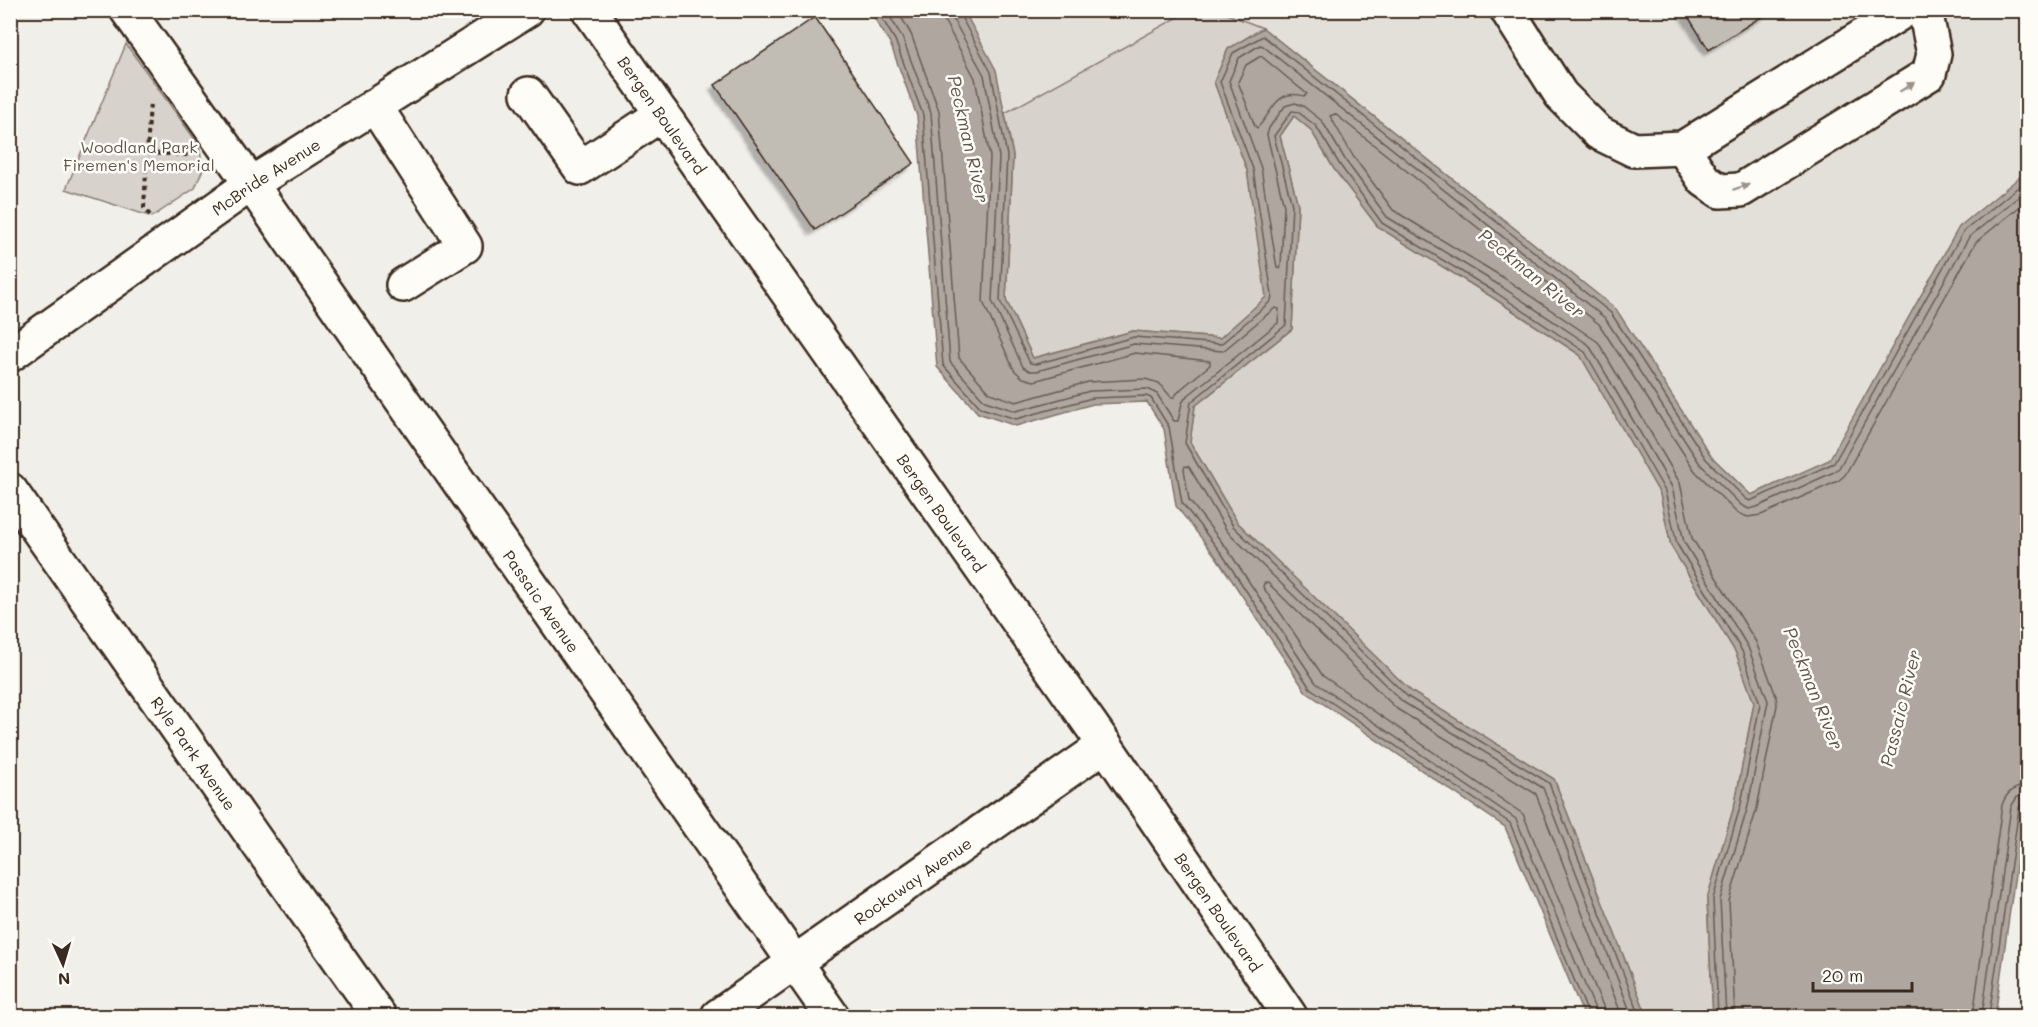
<svg xmlns="http://www.w3.org/2000/svg" width="2038" height="1027" viewBox="0 0 2038 1027" font-family="Mali,sans-serif">
<defs>
<filter id="shadow"><feDropShadow dx="-5.5" dy="5.5" stdDeviation="1.5" flood-color="#0004"/></filter>
</defs>
<rect width="100%" height="100%" fill="#f1efea"/>
<filter id="ink" filterUnits="userSpaceOnUse"><feTurbulence type="fractalNoise" baseFrequency=".0167" numOctaves="2"/><feDisplacementMap in="SourceGraphic" scale="12" xChannelSelector="R" yChannelSelector="G"/><feConvolveMatrix kernelMatrix="1 2 1 2 8 2 1 2 1" color-interpolation-filters="sRGB"/></filter>
<g filter="url(#ink)">
<path fill="#e3e0da" d="M964,11h225l-184,102 -9,-43z
M1219,11h808v160l-68,56 -130,233 -78,35 -488,-467z"/>
<path fill="#d7d2cc" stroke="#897e75" stroke-width="1.5" d="M1189,11h30l44,17 -35,21 -14,33 33,88 20,127 -47,41 -87,-7 -100,27 -27,-58 7,-144 -8,-43z
M126,44l73,101 4,24 -8,19 -43,29 -86,-28z
M1294,116l17,14 23,39 44,58 114,70 88,58 80,139 11,52 65,107 18,50 -19,100 -28,96 6,117h-66l-93,-237 -142,-87 -175,-170 -47,-80 5,-36 97,-77 6,-124 -18,-69z"/>
<path fill="#aea69f" stroke="#80746b" stroke-width="1.5" d="M870,11h94l32,59 17,86 -7,144 27,58 100,-27 87,7 46,-41 -19,-127 -33,-88 14,-33 35,-21 353,281 95,147 40,39 78,-35 130,-233 68,-56 1,629 -3,4 -30,212h-282l-6,-117 28,-96 19,-100 -18,-50 -65,-107 -11,-52 -80,-139 -88,-58 -114,-70 -44,-58 -23,-39 -17,-14 -14,20 18,69 -6,124 -97,77 -5,36 47,80 175,170 142,87 93,237h-63l-79,-189 -199,-135 -89,-134 -41,-52 -12,-77 -17,-27 -54,2 -77,22 -38,-13 -41,-46 -20,-251 -27,-73z"/>
<g fill="none" stroke-linecap="round" stroke-linejoin="round">
<path stroke="#695c52" stroke-width="1.5" d="M877,10l18,30 28,75 20,250 38,43 35,11 76,-21 54,-2 5,2 18,29 13,76 40,51 88,134 200,135 79,193
M886,10l16,27 29,76 19,249 35,39 31,10 74,-20 58,-2 9,5 17,27h4l4,-18 4,-6 92,-74 1,-14 -4,-1 -52,43 -89,-7 -97,27h-7l-7,-4 -31,-66 7,-144 -15,-82 -31,-56 -1,-9
M897,10l14,24 28,77 20,247 31,35 26,9 72,-20 57,-3 14,4 12,14h3l7,-8 29,-24v-4l-75,-8 -101,28 -11,-3 -9,-8 -31,-68 7,-145 -15,-79 -30,-56 -2,-12
M959,10l1,5 31,57 16,84 -7,145 30,62 6,1 98,-27 87,7 50,-43 1,-6 -19,-126 -33,-87 13,-29 30,-17 348,277 95,146 40,40 4,2 84,-38 129,-231 65,-53
M1261,56l46,38 -3,2c-29,-8 -31,17 -47,32l-2,-2 -17,-44 8,-17z
M1596,1016l-1,-7 -79,-190 -200,-136 -88,-133 -39,-50 -5,-31 1,-3 4,1 38,64 176,171 140,86 89,228
M1605,1016l-2,-10 -80,-192 -200,-138 -60,-89 1,-4h4l129,126 139,85 86,222
M1640,1016l-91,-233 -141,-86 -175,-171 -48,-83 6,-41 95,-77 6,-120 -18,-69 18,-25 6,1 18,14 24,39 42,58 113,69 90,60 80,139 12,53 65,107 18,53 -19,100 -28,95 5,117
M1726,1016l-6,-116 28,-94 20,-105 -20,-54 -64,-105 -12,-55 -83,-142 -90,-60 -112,-68 -41,-56 -24,-40 -19,-15 -8,-3 -10,3 -16,22 -2,7 17,71 -3,60 -1,3 -3,-1 -16,-100 -32,-87 10,-23 21,-13 3,1 342,272 95,146 41,41 8,4 8,-2 77,-35 5,-4 130,-231 59,-48
M1735,1016l-6,-115 28,-93 20,-103 -1,-9 -20,-54 -64,-104 -12,-55 -82,-141 -94,-64 -111,-68 -40,-54 -23,-40 5,-2 264,210 96,147 42,42 11,4 13,-2 77,-34 7,-6 131,-233 52,-42
M1973,1016l29,-211c4,-12 13,-19 26,-19
M1982,1016l29,-209 6,-10 11,-2
M1989,1016l30,-208 3,-5 6,-1"/>
</g>
<path fill="#c1bcb4" stroke="#3b2a1e" stroke-width="1.5" filter="url(#shadow)" d="M1684,10h88l-63,40z
M815,17l99,146 -99,67 -100,-145z"/>
<g fill="none" stroke-linecap="round" stroke-linejoin="round">
<g stroke="#3b2a1e" stroke-width="38">
<g id="minor">
<path id="s1" d="M127,10l124,174 581,832"/>
<path id="s2" d="M589,10l516,735 185,271"/>
<path d="M1507,10l54,85 38,38 35,17 49,-2 222,-138"/>
<path d="M528,94l52,74 82,-54"/>
<path d="M375,106l90,140 -62,39"/>
<path d="M1683,148l21,32 16,11 21,-1 188,-116 5,-20 -9,-44"/>
<path id="s3" d="M10,490l369,526"/>
<path id="s4" d="M718,1016l387,-271"/>
</g>
</g>
<g stroke="#3b2a1e" stroke-width="38">
<g id="major">
<path id="s5" d="M10,355l241,-171 276,-174"/>
</g>
</g>
<path stroke="#3b2a1e" stroke-width="4" stroke-dasharray="4.5 4.5" stroke-linecap="butt" d="M147,153l43,2
M150,215l-6,-7 6,-107"/>
<use href="#minor" stroke="#fdfcf7" stroke-width="33"/>
<use href="#major" stroke="#fdfcf7" stroke-width="33"/>
</g>
<defs><path id="oneway-solid" d="M-6-.8H1V-3.2L6.5 0L1 3.2V.8H-6Z" transform="scale(1.5)"/></defs>
<g fill="#9c938a">
<use href="#oneway-solid" transform="translate(1907 87) rotate(-32)"/>
<use href="#oneway-solid" transform="translate(1741 187) rotate(-18)"/>
</g>
</g>
<g text-anchor="middle" dominant-baseline="central" stroke-width="5" stroke-linejoin="round" paint-order="stroke">
<g font-size="16" fill="#3b2a1e" stroke="#fdfcf7">
<text stroke="none"><textPath href="#s2" startOffset="128">Bergen Boulevard</textPath></text>
<text stroke="none"><textPath href="#s5" startOffset="312">McBride Avenue</textPath></text>
<text stroke="none"><textPath href="#s2" startOffset="614">Bergen Boulevard</textPath></text>
<text stroke="none"><textPath href="#s1" startOffset="722">Passaic Avenue</textPath></text>
<text stroke="none"><textPath href="#s3" startOffset="321">Ryle Park Avenue</textPath></text>
<text stroke="none"><textPath href="#s4" startOffset="237">Rockaway Avenue</textPath></text>
<text stroke="none"><textPath href="#s2" startOffset="1100">Bergen Boulevard</textPath></text>
</g>
<g font-size="16" fill="#62544a" stroke="#fdfcf7">
<text x="139" y="146">Woodland Park<tspan x="139" dy="18">Firemen's Memorial</tspan></text>
</g>
<g font-size="18" font-style="italic" fill="#63554b" stroke="#fdfcf7">
<text transform="translate(969 139) rotate(77)">Peckman River</text>
<text transform="translate(1532 273) rotate(39)">Peckman River</text>
<text transform="translate(1814 688) rotate(68)">Peckman River</text>
<text transform="translate(1900 708) rotate(-76)">Passaic River</text>
</g>
</g>
<rect width="2038" height="1027" fill="none" stroke="#fdfcf7" stroke-width="36"/>
<rect x="18" y="18" width="2002" height="991" fill="none" stroke="#3b2a1e" stroke-width="2" filter="url(#ink)"/>
<g transform="translate(63 964) rotate(176)" stroke="#fdfcf7" stroke-width="4.5" paint-order="stroke">
<path d="M0-4.5L10 22L0 15L-10 22Z" fill="#3b2a1e"/>
<text y="-9" font-size="16" font-weight="bold" text-anchor="middle" fill="#3b2a1e">N</text>
</g>
<path d="M1813 982v9h99v-9" fill="none" stroke="#3b2a1e" stroke-width="3"/>
<text x="1822" y="982" font-size="18" fill="#3b2a1e" stroke="#fdfcf7" stroke-width="4.5" paint-order="stroke">20 m</text>
</svg>
